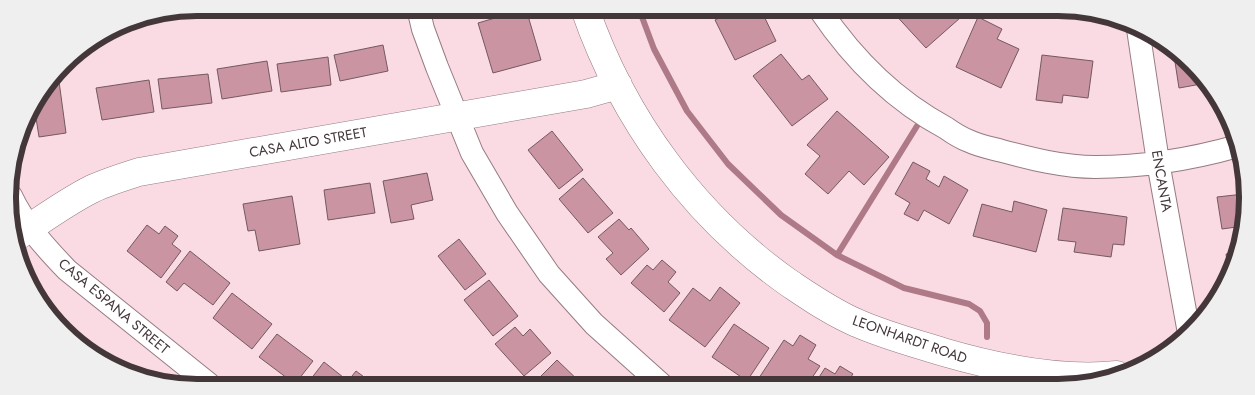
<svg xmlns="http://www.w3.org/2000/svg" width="1255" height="395" viewBox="0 0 1255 395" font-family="Jost,sans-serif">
<rect width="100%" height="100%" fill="#fadbe3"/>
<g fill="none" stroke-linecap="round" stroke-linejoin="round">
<path stroke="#ae7a88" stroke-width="6" d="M639,9l15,40 33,62 41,53 53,51 56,40 67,33 65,16 11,7 7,12v14
M837,255l80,-129
M977,386l1,-1"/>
</g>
<path fill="#ca94a3" stroke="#735960" d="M526,9l15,51 -48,13 -15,-50z
M727,10h34l15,31 -41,19 -20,-40 14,-7z
M891,10l63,1 6,7 -34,30z
M978,17l24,12 -5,10 22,10 -18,39 -45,-21z
M383,45l5,26 -48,10 -6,-26z
M1173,49l34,34 -28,5z
M781,54l21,26 7,-5 19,24 -36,27 -39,-50z
M1042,55l51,6 -5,37 -25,-3 -1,8 -26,-3z
M328,57l3,28 -50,7 -4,-28z
M267,61l5,30 -50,8 -5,-30z
M58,74l8,59 -27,4 -5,-32z
M208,74l4,29 -50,6 -4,-30z
M149,80l5,32 -52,8 -6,-32z
M837,111l52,46 -25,28 -15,-14 -21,23 -23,-20 15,-18 -13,-11z
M552,131l31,39 -24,19 -31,-39z
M913,162l17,9 -4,8 13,8 5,-11 24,14 -19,34 -25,-14 -6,11 -14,-7 6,-11 -15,-9z
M427,173l6,27 -22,5 3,14 -23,4 -8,-42z
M583,178l30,35 -25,20 -29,-34z
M370,183l5,30 -47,7 -4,-30z
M1244,194v32l-22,3 -5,-32z
M292,196l8,48 -41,7 -4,-21 -7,1 -5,-27z
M1014,201l33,9 -11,42 -63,-16 9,-32 30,8z
M1063,208l64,9 -3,28 -11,-1 -2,13 -37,-5 2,-10 -18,-2z
M619,219l10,11 2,-2 18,21 -28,26 -15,-16 7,-6 -15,-16z
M147,225l12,9 6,-8 13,10 -6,8 9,7 -20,27 -34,-27z
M459,239l27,35 -21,16 -27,-34z
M190,251l40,32 -17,22 -29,-22 -7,8 -11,-9z
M1237,252l-8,22 -3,-20z
M662,260l14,12 -8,10 12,11 -16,19 -33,-29 16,-18 6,5z
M489,280l29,36 -25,20 -29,-36z
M720,287l20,16 -35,44 -36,-27 24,-32 17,13z
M232,293l40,31 -20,25 -39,-31z
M734,324l35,24 -22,33 -35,-24z
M515,327l8,9 7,-7 21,24 -27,23 -29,-32z
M277,334l36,27 -18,23 -36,-27z
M800,335l16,10 -8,14 12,7 -13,19h-43l-7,-4 27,-41 9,6z
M557,360l26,25h-51z
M324,362l24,19 8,-10 15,11 -2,2h-62z
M840,366l13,8 -5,7 7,4h-41l11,-17 10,6z"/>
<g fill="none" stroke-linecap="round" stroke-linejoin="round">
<g stroke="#967b82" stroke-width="24">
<path id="minor" d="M418,8l5,21 14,38 35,86 35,60 42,61 45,50 68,61
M820,10c33,49 74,90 126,118 7,5 15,10 23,13 10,5 22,7 33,10 30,8 62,16 93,16 48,0 97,-8 143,-21
M1138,29l20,133 31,171
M11,196c13,28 34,51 56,74l142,114"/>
</g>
<g stroke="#967b82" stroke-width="29">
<path id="tertiary" d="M585,9c38,110 109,207 204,274 21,14 44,30 68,40 27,12 57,20 86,29 55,16 117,29 174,23
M13,239c26,-17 51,-36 79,-50 15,-7 31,-12 47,-17l447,-78 32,-9"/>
</g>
<use href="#minor" stroke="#fff" stroke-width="22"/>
<use href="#tertiary" stroke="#fff" stroke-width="28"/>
</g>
<g text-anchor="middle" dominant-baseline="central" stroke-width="4.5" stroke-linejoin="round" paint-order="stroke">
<g font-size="14" fill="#43373a" stroke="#fff">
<text transform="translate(308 142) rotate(-10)">CASA ALTO STREET</text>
<text transform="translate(1162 181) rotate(80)">ENCANTA</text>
<text transform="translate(114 306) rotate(40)">CASA ESPANA STREET</text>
<text transform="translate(910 339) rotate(19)">LEONHARDT ROAD</text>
</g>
</g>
<path d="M0 0H1255V395H0ZM197 16H1058A181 181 0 0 1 1239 197V198A181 181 0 0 1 1058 379H197A181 181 0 0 1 16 198V197A181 181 0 0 1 197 16Z" fill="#f0efef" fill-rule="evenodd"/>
<path fill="none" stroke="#43373a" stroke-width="6" d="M197 16H1058A181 181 0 0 1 1239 197V198A181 181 0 0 1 1058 379H197A181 181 0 0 1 16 198V197A181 181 0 0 1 197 16Z"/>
</svg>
